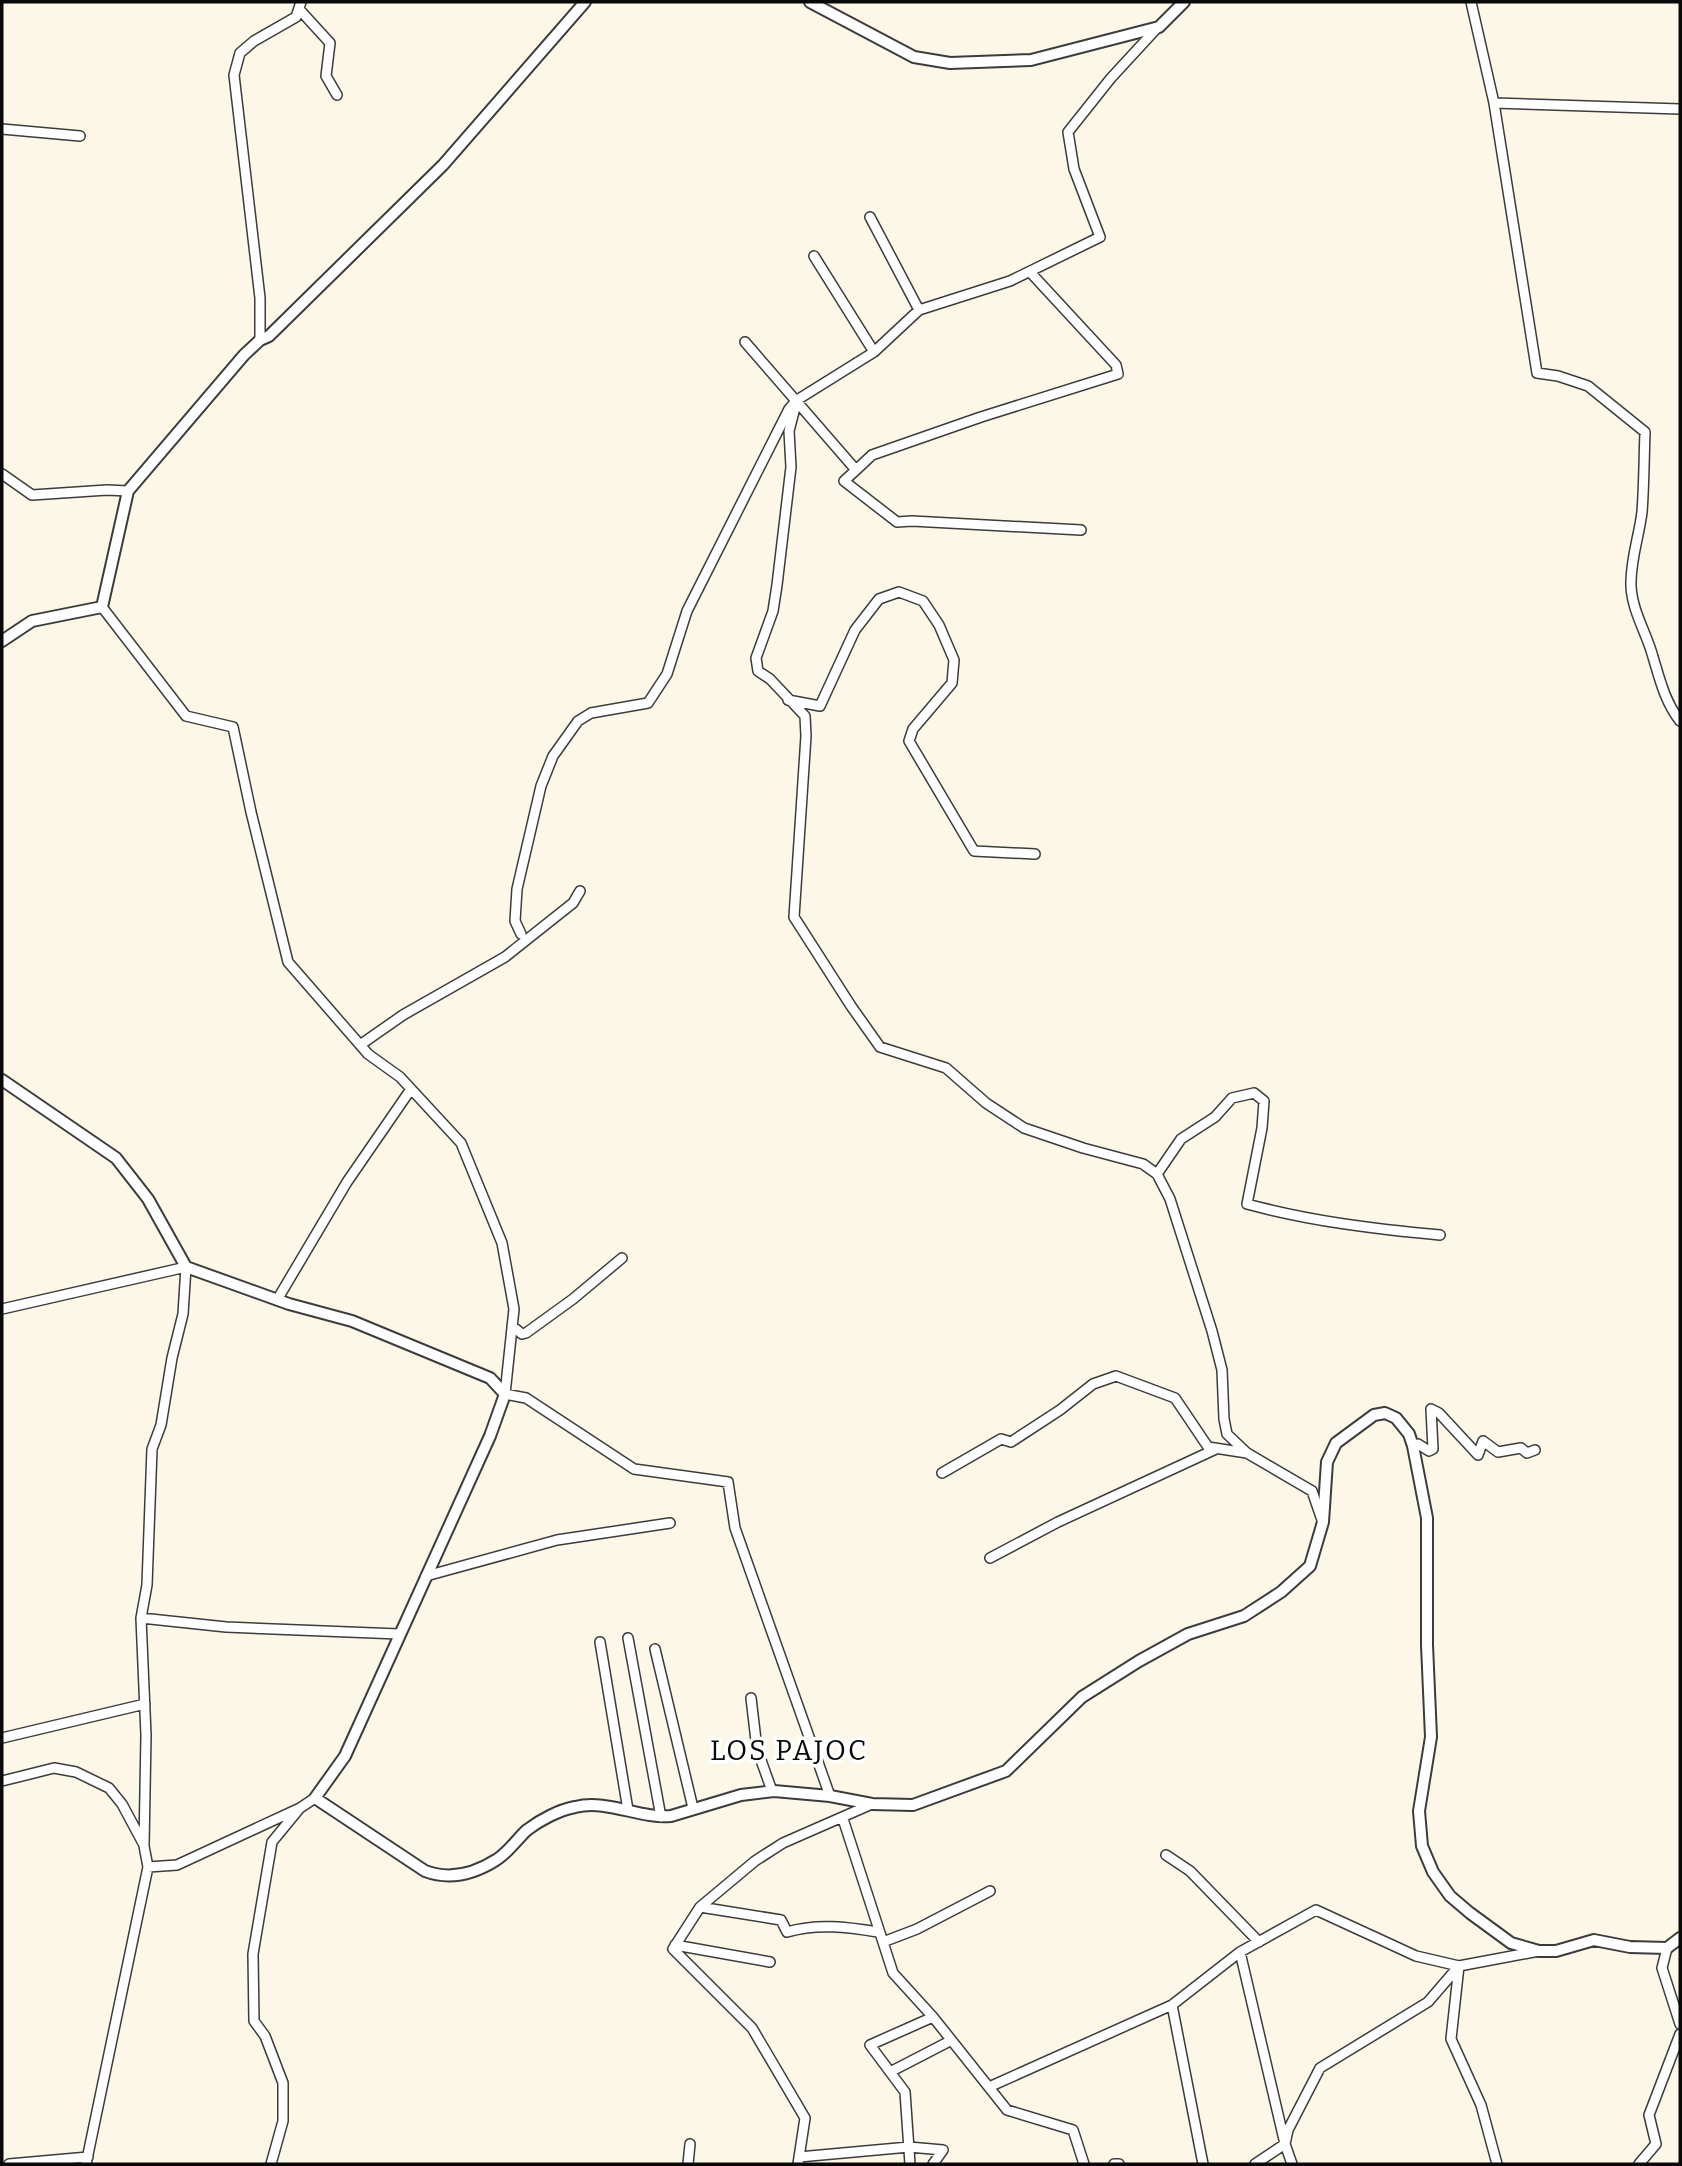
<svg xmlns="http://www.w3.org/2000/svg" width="1682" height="2166" viewBox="0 0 1682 2166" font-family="Bitter,serif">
<rect width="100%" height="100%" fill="#fdf7e7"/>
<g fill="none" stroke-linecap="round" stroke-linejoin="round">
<g stroke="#3c3c3c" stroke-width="12">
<path id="minor" d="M1471,2l23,101 43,270 21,3 30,10 57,46c-1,27 -1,54 -3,80 -3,25 -12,49 -11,74 1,25 16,48 22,71 7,23 12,45 27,64
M299,9l31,34 -4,33 11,19
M1494,103l186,6
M2,129l78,7
M870,217l49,93
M814,256l60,96
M260,340v-42l-26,-223 6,-22 14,-12 42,-24 5,-15
M745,342l111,128 -12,11 53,41 15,-1 169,9
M797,400l-8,31 2,36 -14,118 -4,26 -17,47 2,13 12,8 35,37 1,20 -12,181 57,89 29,41 66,21 40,35 38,25 59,20 60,16 14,10 13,25 42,132 10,39 2,49 3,15 20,19 65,38 10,29
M856,470l16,-15 109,-38 137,-43 -2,-9 -86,-93
M2,474l30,21 75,-5 21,1
M102,607l84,109 47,11 18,85 37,150 80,92 32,23 61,66 41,100 12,66 -9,85 21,4 108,71 94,13 7,46 95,268
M788,700l32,6 35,-76 24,-31 20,-7 24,9 16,24 15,35 -2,23 -39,46 -4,12 65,110 61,3
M521,934l-6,-13 2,-32 24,-103 12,-30 25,-35 13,-8 57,-10 19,-29 20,-63 102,-202 8,-9 77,-48 45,-42 91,-29 90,-44 -26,-68 -6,-37 43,-54 47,-51
M360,1045l43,-30 102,-58 68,-54 7,-12
M1157,1174l24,-35 34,-22 17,-19 22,-5 10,8 -2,27 -15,76c63,17 127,25 193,31
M277,1300l70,-118 64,-93
M2,1309l184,-42 -3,47 -11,44 -11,67 -9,24 -5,136 -6,33 5,117 -2,111 4,21 -62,297
M512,1326l10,8 4,-1 47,-34 49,-41
M1413,1446l5,-2 11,7 4,-2 -2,-40 8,4 39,42 5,-14 15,11 23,-4 6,5 8,-3
M942,1473l59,-34 10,3 49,-32 33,-26 23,-8 59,22 33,49 39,6
M990,1558l68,-36 158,-73
M426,1576l131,-36 113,-17
M141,1618l85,9 173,7
M628,1638l33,179
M600,1642l28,168
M655,1649l38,159
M751,1698l6,51 15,42
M2,1738l143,-34
M2,1781l52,-13 22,4 33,16 13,16 22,41
M843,1819l50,154 40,44 74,93 66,20 11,34
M1166,1855l24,16 69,71
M148,1867l29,-2 123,-57 15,-10
M700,1907l81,13 6,12c30,-9 61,-5 91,0
M883,1942l34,-13 73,-38
M675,1945l95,17
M1667,1948l-5,20 18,56
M1240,1952l45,192 7,20
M1172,2005l31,159
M890,2072l60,-31
M989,2087l183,-82 68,-53 76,-42 100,46 43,10 -8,73 30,66 16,59
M799,2157l110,-10 34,3 -10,14
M9,2164l79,-7
M271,2164l12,-43v-38l-18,-47 -11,-15 -1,-67 19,-112 28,-34
M688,2164l2,-20
M798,2164l7,-46 -53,-90 -79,-79 27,-42 55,-46 28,-18 89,-39
M910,2164l-5,-72 -35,-47 63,-28
M1114,2164h5
M1255,2164l30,-20 3,-14 32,-62 108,-66 31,-36 80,-15
M1639,2164l17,-20 -7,-29 31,-81"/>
</g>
<g stroke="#3c3c3c" stroke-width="14">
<path id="tertiary" d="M810,2l104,55 36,6 81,-3 128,-33 25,-25
M2,641l30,-20 70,-14 26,-116 116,-136 16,-15 9,-4 174,-171 142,-163
M2,1080l114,78 32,41 38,68 103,37 63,17 138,57 15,16 -15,42 -145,320 -30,42 110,73c24,9 49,3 71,-11 12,-7 21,-21 31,-30 13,-10 32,-20 48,-23 33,-8 65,12 96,9l70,-21 33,-4 56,5 42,8 41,1 93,-34 76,-74 57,-36 49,-27 56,-18 37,-24 29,-26 13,-44 4,-60 9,-19 38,-28 11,-2 11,5 13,16 4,12 14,72v127l4,92 -12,74 3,35 11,26 17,24 20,17 41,30 28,8h17l38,-11 36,7 37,1 13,-10"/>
</g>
<use href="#minor" stroke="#fff" stroke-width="9"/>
<use href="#tertiary" stroke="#fff" stroke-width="10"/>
</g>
<g text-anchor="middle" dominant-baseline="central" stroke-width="7" stroke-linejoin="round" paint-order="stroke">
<g font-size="28" letter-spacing="2" fill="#090909" stroke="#fff">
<text x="789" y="1750">LOS PAJOC</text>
</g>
</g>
<rect width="1682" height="2166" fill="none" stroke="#090909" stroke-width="7"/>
</svg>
